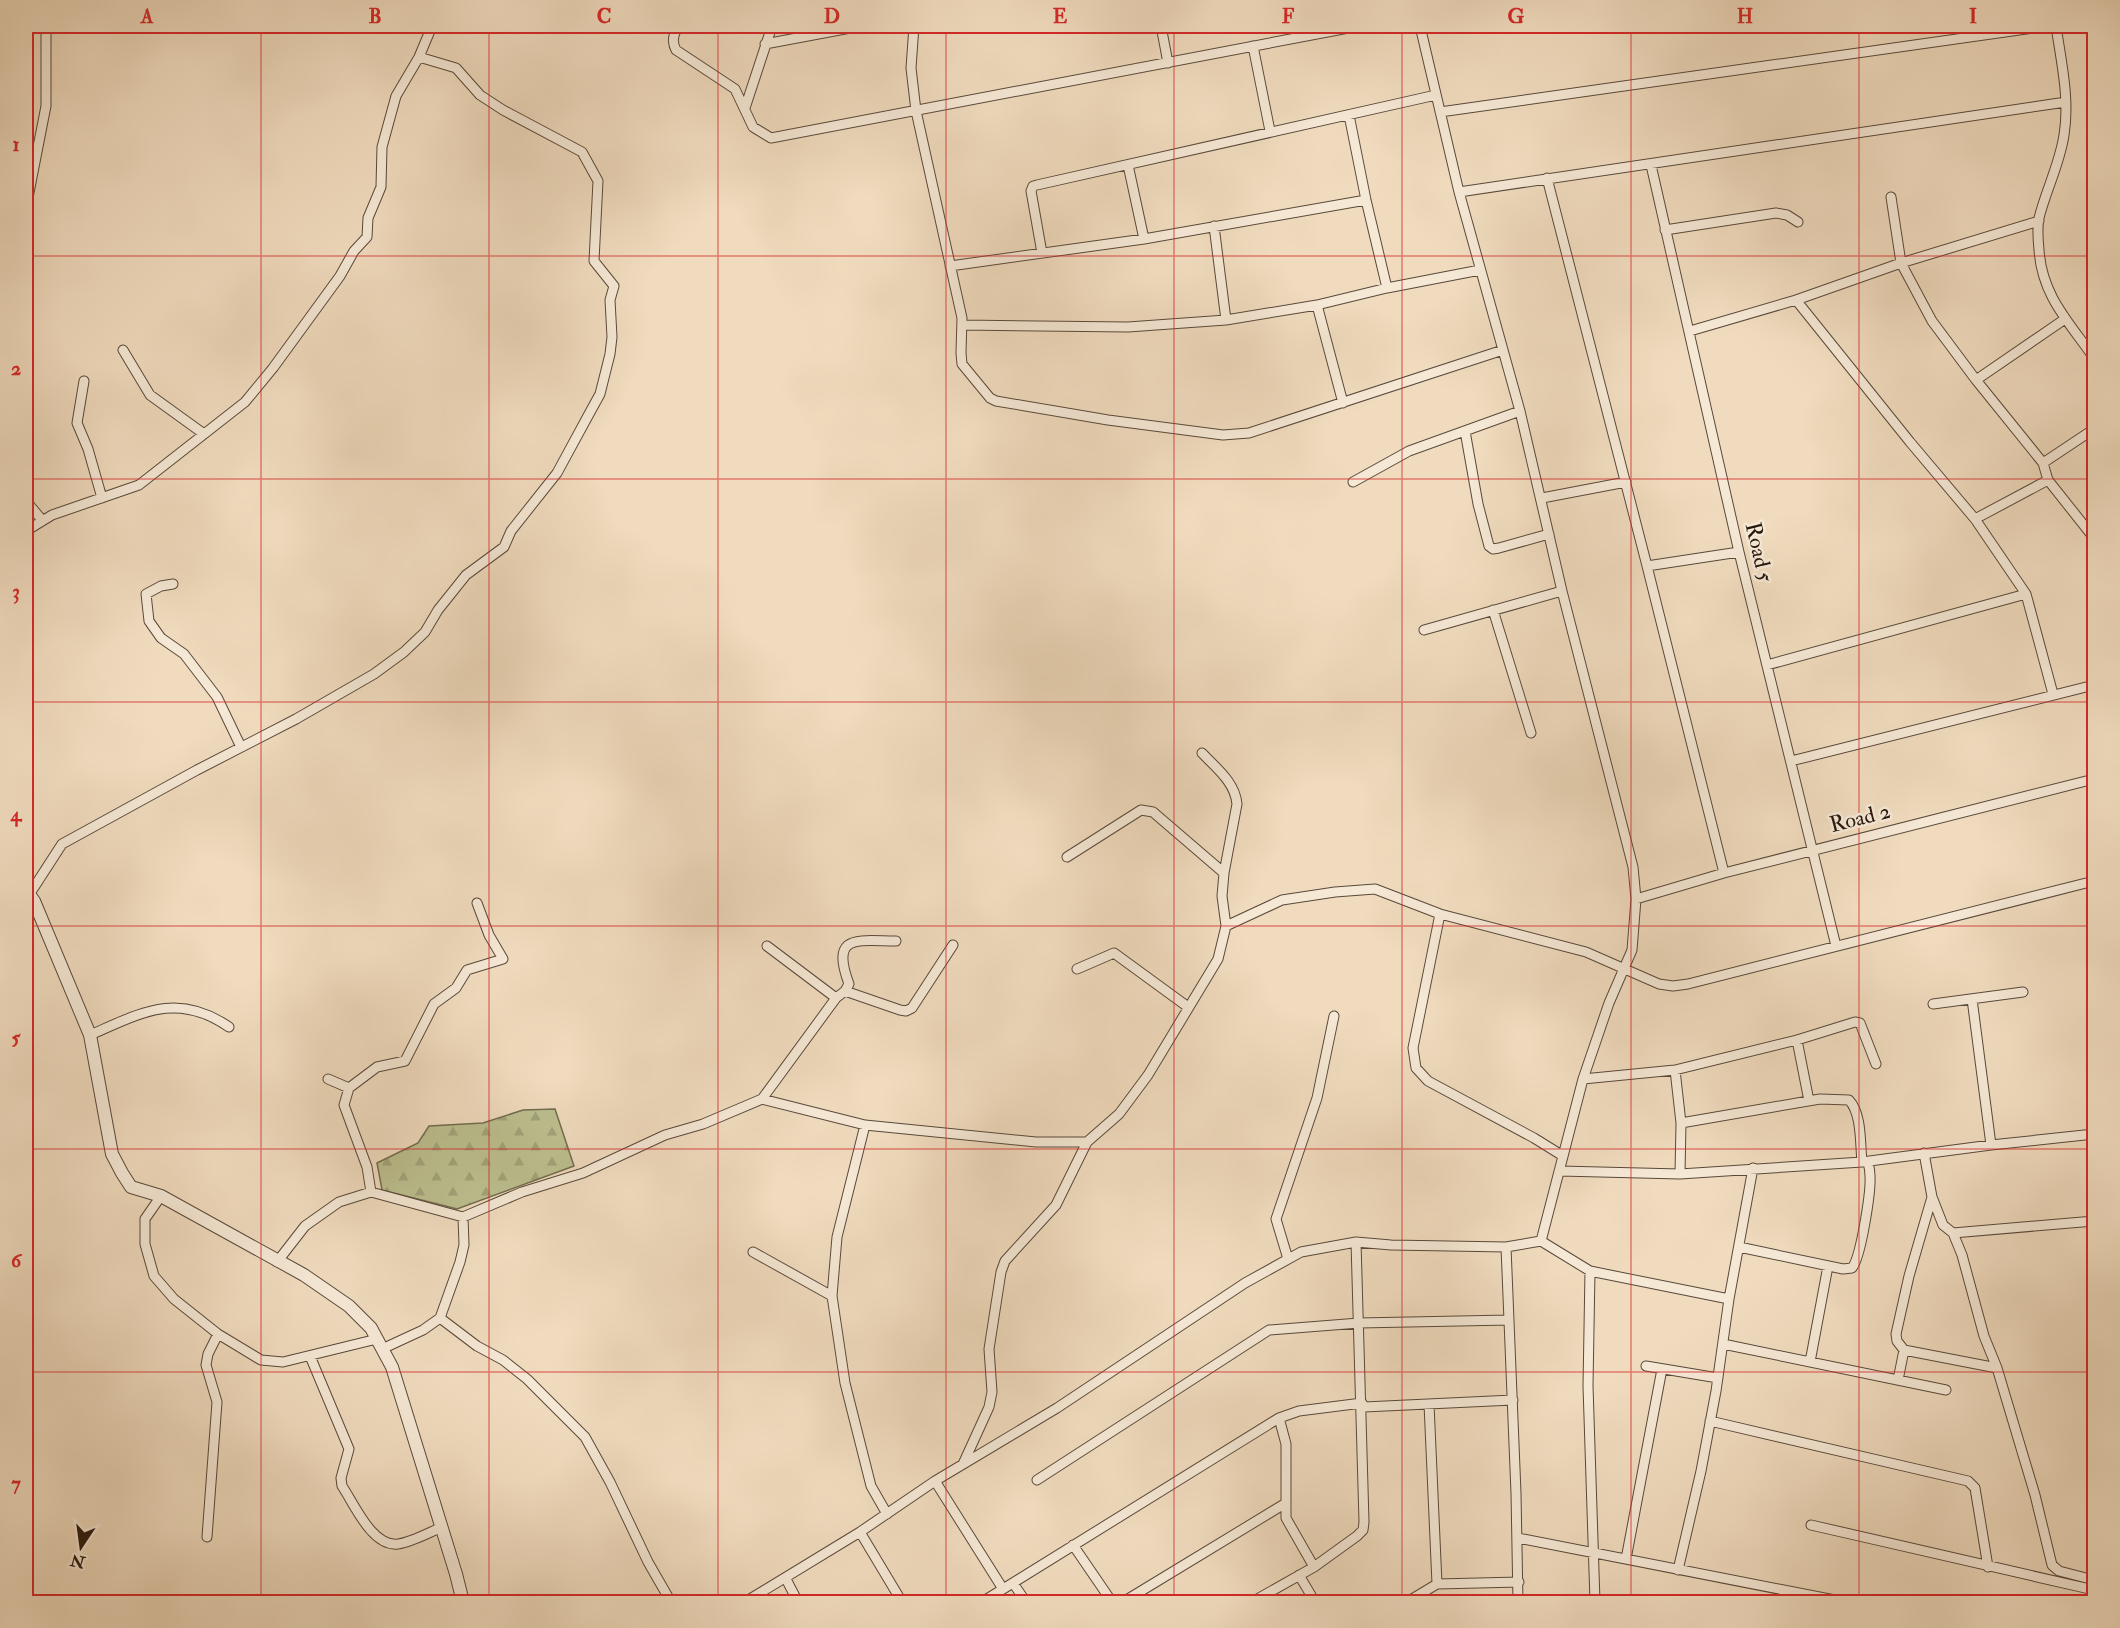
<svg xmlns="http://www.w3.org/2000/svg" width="2120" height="1628" viewBox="0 0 2120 1628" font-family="'IM FELL Double Pica',serif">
<defs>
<pattern id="forest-firs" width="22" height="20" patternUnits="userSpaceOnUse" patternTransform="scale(1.5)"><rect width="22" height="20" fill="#bcbf8f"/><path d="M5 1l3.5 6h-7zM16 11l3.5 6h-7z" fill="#a2a37a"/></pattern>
</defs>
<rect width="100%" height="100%" fill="#f0dbbe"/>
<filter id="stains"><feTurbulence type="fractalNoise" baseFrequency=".00333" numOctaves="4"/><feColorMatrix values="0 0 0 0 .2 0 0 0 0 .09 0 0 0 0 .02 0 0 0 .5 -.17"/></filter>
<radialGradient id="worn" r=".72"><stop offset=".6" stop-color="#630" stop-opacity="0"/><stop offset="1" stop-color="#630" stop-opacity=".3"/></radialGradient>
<path fill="url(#forest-firs)" stroke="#726c4e" stroke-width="1.5" d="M555,1109l19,57 -117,43 -75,-19 -5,-27 41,-20 11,-17 54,-3 40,-13z"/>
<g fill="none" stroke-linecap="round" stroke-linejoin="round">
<g stroke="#59493a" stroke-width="11">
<path id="minor" d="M678,26c-4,8 -7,15 -2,24l59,39 18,38 18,11 588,-112
M914,26l-3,42 5,43 46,207 -1,35 1,11 28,34 6,3 112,19 115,15 26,-2 254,-83
M1161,26l7,37
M2056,26c5,35 14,73 8,109 -4,28 -18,55 -25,83 -2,10 -1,22 0,32 3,46 30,72 55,108
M765,44l96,-18
M1253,46l17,85
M419,57l13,-31
M745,108l27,-82
M1440,112l608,-86
M1349,115l17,85 21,88
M1128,165l16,74
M1651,165l88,387 97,394
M1547,178l100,388 77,307
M1459,192l607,-90
M1891,197l10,66 31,58 44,59 67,83 5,17 46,58
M26,208l20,-102v-80
M1214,226l12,94
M1665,230l111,-17 11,2 11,7
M1042,253l-11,-62 2,-5 4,-1 399,-90
M950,266l194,-27 222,-39
M1796,300l114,142 65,77 51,75 27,100
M1317,305l26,98
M962,325l166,2 98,-7 91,-15 70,-17 93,-18
M1690,331l106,-31 105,-37 138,-42
M123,350l27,45 54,39
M1976,380l89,-61
M84,381l-7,42 11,26 14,49
M1465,431l13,73 11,42 4,3 6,-1 50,-14
M2043,463l51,-34
M1353,482l56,-31 111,-40
M1542,498l84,-16
M26,501l16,19
M1975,519l73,-39
M26,531l26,-16 87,-30 106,-83 28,-34 67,-92 14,-25 13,-14 1,-19 13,-31 1,-40 14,-51 23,-39 37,11 24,27 23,15 79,42 16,29 -4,80 20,25 -4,14 2,37 -2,17 -10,40 -11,20 -32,59 -46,58 -7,16 -38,28 -28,35 -13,22 -21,20 -30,22 -78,45 -99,51 -135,74 -33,51
M1647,566l92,-14
M173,584l-12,2 -15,8 3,27 12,17 23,16 33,43 24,50
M1493,610l38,123
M1424,630l138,-39
M1767,665l259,-71
M1791,761l303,-76
M1067,857l74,-47 12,2 71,61
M1636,899l88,-26 370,-94
M1440,914l-27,134 3,20 12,13 106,57 29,18
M1226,926l56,-26 53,-8 40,-3 65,25 146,38 73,32 14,2 15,-2 406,-103
M767,946l69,52
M1077,969l37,-16 74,54
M845,991l55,19 6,1 6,-3 41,-63
M1972,999l19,146
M1933,1004l90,-12
M90,1035c51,-22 87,-44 139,-8
M1797,1040l12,61
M1675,1070l6,53 -1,51
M328,1079l21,9
M1583,1079l92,-9 122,-30 58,-18 5,1 16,41
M762,1099l103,26 171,17h51
M1681,1123l139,-24 29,1c13,14 11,43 13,62
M865,1125l-28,112 -5,59 13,87 26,103 16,28
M1924,1153l8,44 11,28 10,8 9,22 22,81 13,32 38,127 17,70 7,6 35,9
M1560,1171l120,3 182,-12 129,-17 103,-11
M371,1192l-4,-25 -23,-62 5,-17 28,-21 28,-6 29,-57 22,-16 11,-18 36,-11 -14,-24 -12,-32
M161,1196l-16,23v25l9,32 20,23 44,35 43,26 22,2 94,-23
M1932,1197l-23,79 -13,58 1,7 7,9 93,18
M1953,1233l141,-12
M1541,1241l49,30 139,28
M1506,1247l10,246 2,109
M1739,1247l104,22 9,-1c9,-11 19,-76 18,-92 0,-5 -1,-10 -2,-14
M753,1252l79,44
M1288,1259l-12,-40 41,-121 17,-82
M277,1262l28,-36 34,-24 32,-10 92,25 59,-25 61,-19 82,-38 38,-11 59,-25 74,-101 9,-7 4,-7c-19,-51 9,-43 47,-43
M1590,1271l-2,115 7,216
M440,1318l37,28 26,14 24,19 58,58 25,45 38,80 23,40
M1723,1344l223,46
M382,1349l41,-19 17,-12 20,-56 4,-17 -1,-28
M310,1356l39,93 -8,29 1,8c13,19 30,61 56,58 14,-2 30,-11 44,-17
M1810,1362l18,-96
M1646,1366l72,12
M1898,1380l6,-30
M1429,1404l8,180
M1279,1418l7,26v74l28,49
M1710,1421l258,60 7,7 13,79
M963,1464l26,-57 3,-15 -3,-43 12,-77 4,-11 51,-56 31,-63 32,-28 29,-39 70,-116 8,-33 -4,-30 2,-23 13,-69c-2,-22 -21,-36 -35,-51
M1037,1480l232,-150 90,-7 150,-3
M935,1481l68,108
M1811,1525l283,65
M860,1532l42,70
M207,1537l10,-135 -11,-37 2,-11 10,-20
M1518,1538l327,64
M1073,1545l39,57
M1626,1559l36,-190
M1678,1570l23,-99 15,-80 13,-92 24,-131
M1299,1575l16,27
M786,1579l12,23
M1013,1583l13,19
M745,1602l115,-70 75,-51 122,-73 188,-125 56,-31 55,-10 35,3 115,2 35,-6 42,-162 26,-76 23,-53 4,-51 -3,-32 -71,-276 -42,-180 -61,-219 -39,-166
M982,1602l297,-184 20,-7 63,-8 2,4 149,-7
M1123,1602l163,-99
M1252,1602l62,-35 43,-31 6,-6 1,-8 -8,-280
M1407,1602l30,-18 82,-2"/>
</g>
<g stroke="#59493a" stroke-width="14">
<path id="tertiary" d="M26,890l8,11 56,134 22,119 10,19 9,14 30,9 143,79 45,31 22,22 21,39 64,207 7,28"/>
</g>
<use href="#minor" stroke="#f5e8d5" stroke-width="9"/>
<use href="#tertiary" stroke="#f5e8d5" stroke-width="12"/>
</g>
<path fill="none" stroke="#d62828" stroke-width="1.5" stroke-opacity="0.55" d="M261,26v1576M489,26v1576M718,26v1576M946,26v1576M1174,26v1576M1402,26v1576M1631,26v1576M1859,26v1576M26,256h2068M26,479h2068M26,702h2068M26,926h2068M26,1149h2068M26,1372h2068"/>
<g text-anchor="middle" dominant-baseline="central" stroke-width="5" stroke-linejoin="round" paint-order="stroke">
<g font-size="22" fill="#27180e" stroke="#f5e8d5">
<text transform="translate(1759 552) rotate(77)">Road 5</text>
<text transform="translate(1860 818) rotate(-14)">Road 2</text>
</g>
</g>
<rect width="2120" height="1628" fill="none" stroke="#f0dbbe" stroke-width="66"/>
<g transform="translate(81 1547) rotate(193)" stroke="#f5e8d5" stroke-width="4.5" paint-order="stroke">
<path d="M0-4.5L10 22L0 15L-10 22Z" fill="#27180e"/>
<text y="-9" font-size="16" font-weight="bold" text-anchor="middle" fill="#27180e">N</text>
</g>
<rect x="33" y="33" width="2054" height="1562" fill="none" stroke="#d62828" stroke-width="2"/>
<g font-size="20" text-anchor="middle" font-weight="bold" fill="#d62828">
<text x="147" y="23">A</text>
<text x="375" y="23">B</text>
<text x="604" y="23">C</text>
<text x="832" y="23">D</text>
<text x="1060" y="23">E</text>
<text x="1288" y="23">F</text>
<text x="1516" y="23">G</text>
<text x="1745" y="23">H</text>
<text x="1973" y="23">I</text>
<text x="16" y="151">1</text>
<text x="16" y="375">2</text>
<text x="16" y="598">3</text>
<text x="16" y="821">4</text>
<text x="16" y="1044">5</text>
<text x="16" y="1267">6</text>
<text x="16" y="1490">7</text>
</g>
<rect width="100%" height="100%" filter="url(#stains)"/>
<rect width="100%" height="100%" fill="url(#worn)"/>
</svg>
